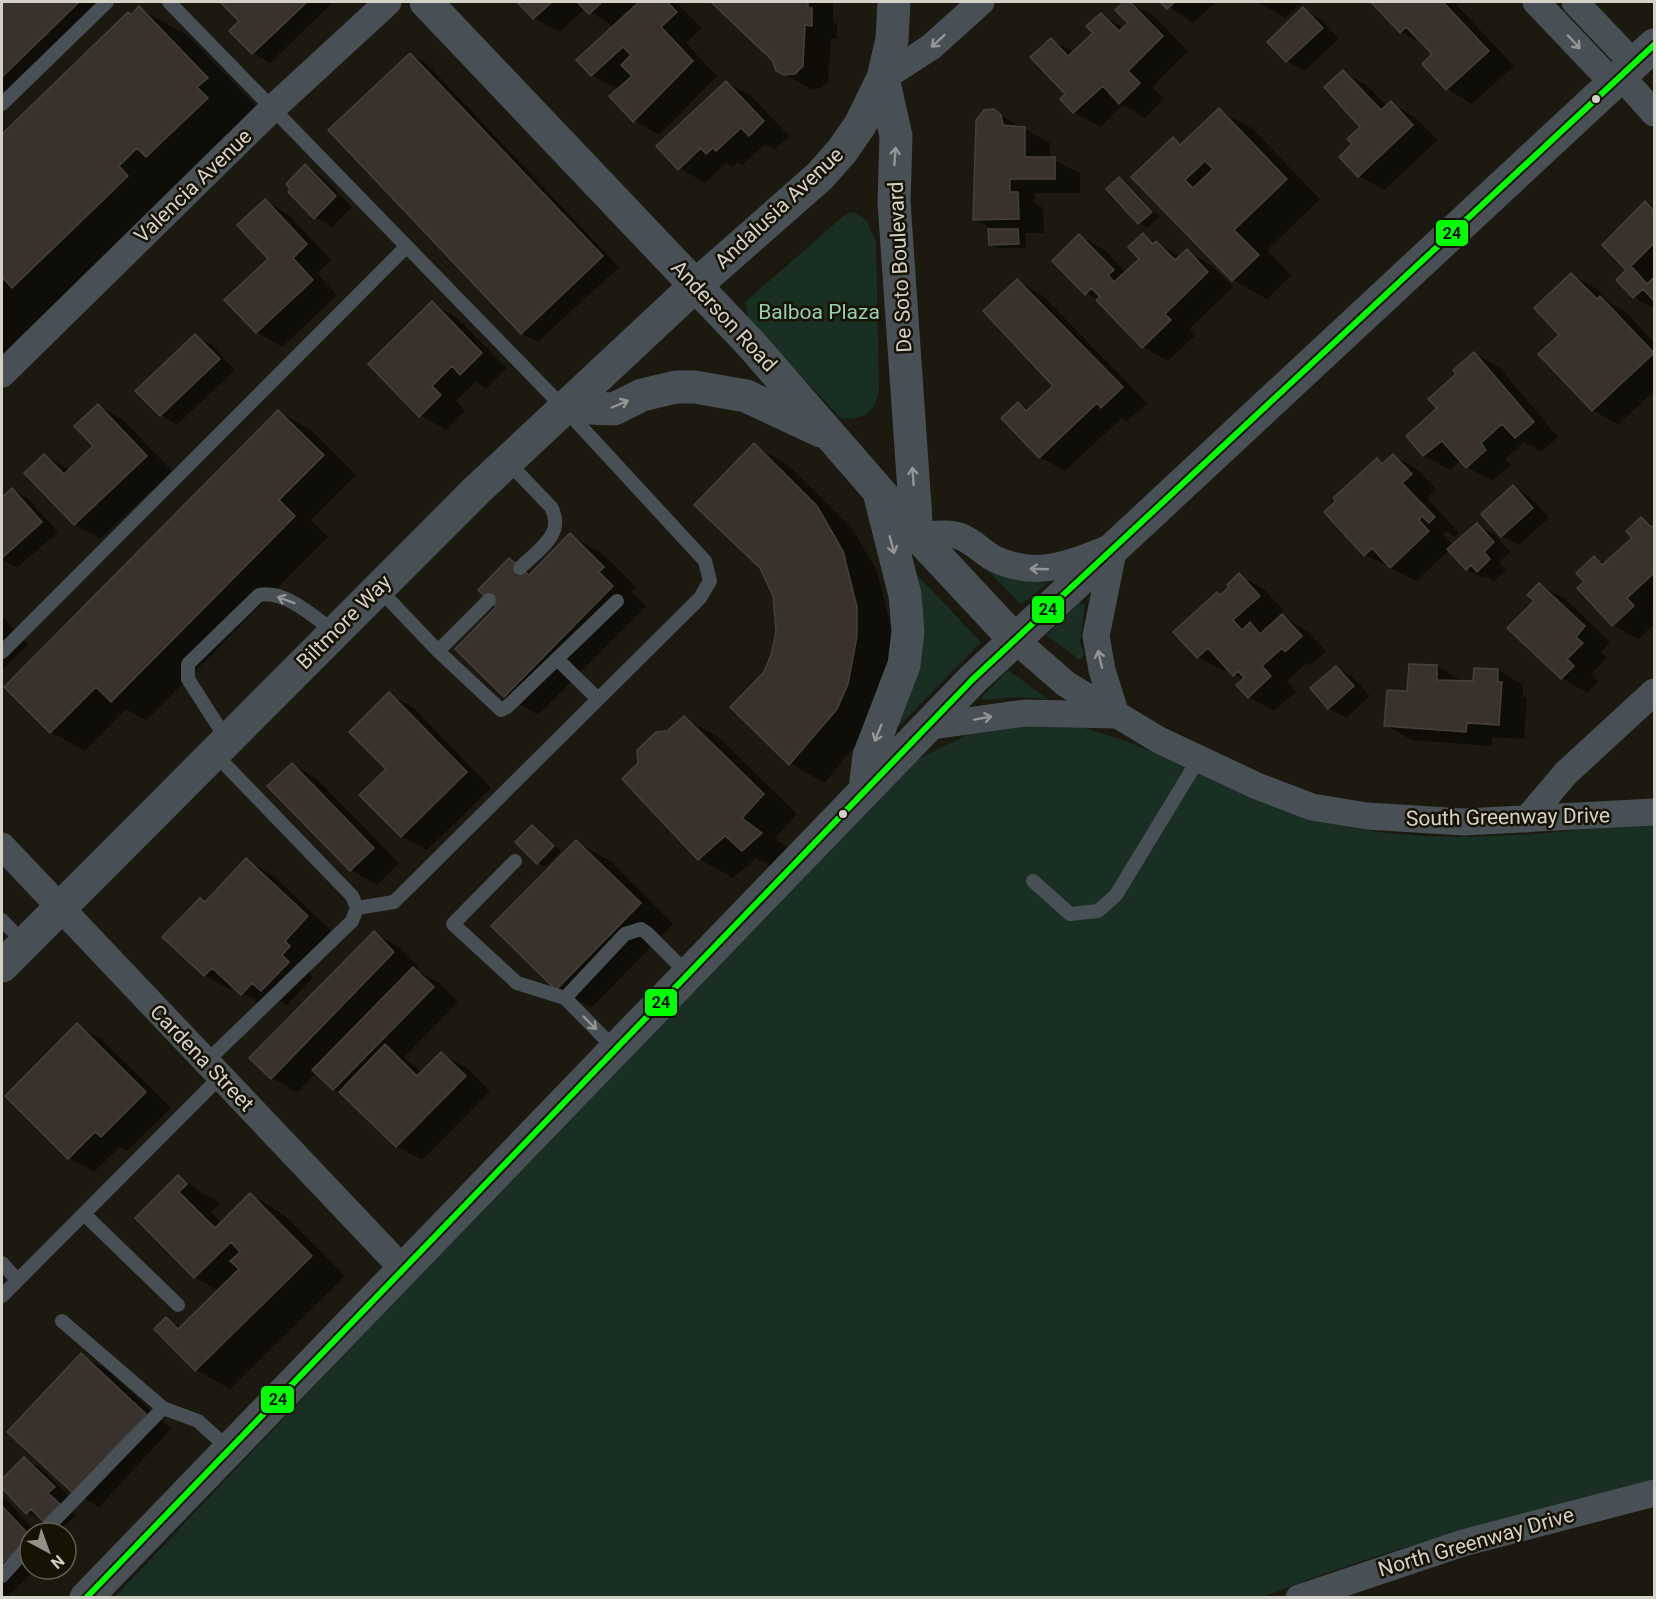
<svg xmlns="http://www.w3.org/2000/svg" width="1656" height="1599" viewBox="0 0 1656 1599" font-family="Roboto,sans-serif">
<rect width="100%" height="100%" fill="#1b1910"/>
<path fill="#192f23" d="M854,212l12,8 10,21 3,150c-4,21 -16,30 -38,27l-92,-97 -4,-19 102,-89z
M987,569l27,11 33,3 -26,22z
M914,572l67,70 -89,91z
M1079,603l6,2 -5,36 4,14 -4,5 -34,-25z
M1008,670l40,29 -30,-2 -35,3 -1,-3z
M1006,724l75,3 36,11 233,89c100,20 203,4 304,-3v656c-132,35 -264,66 -391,117l-1149,1 360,-381 440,-456 61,-30z"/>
<path fill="#0007" d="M2,2h103l-95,93 -8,-5z
M222,2h107l2,2 -61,59 -17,-10 -22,-22 10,-9z
M519,2h116l3,2 3,-2h35l26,26 -16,15 31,33 -58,59 -25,-15 -16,-30 -26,-15 -14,-15 36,-33 -29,-19 -25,24 -26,-14z
M714,2h119v20l4,2v15h-6l-3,42 -7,7 -11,1 -25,-15z
M1126,2l27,13 35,36 -36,36 12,11 -19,20 -22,-13 -23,22 -26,-15 -12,-13 5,-5 -16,-54 23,12 21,-18 6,-19 23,13 6,-5 -13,-13z
M1162,2h54l-23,21z
M1258,2h45l-18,16z
M1373,2h81l60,64 -42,38 -25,-15 -23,-25 10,-10 -7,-8 -26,-14z
M139,8l49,28 68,70 -11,10 10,11 -253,247v-238l127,-122 3,2z
M1303,9l17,10 19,20 -35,32 -17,-10 -18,-19z
M410,55l17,9 192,203 -81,75 -16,-9z
M1343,72l25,14 19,20 4,-3 25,15 22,22 -54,50 -25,-14 -5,-31 8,-18z
M726,82l26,15 37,39 -14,13 -10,-5 -23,21 -4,-3 -5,5 -7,-4 -21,20 -26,-15z
M1219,110l34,19 67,70 -53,51 24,25 -24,24 -34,-19 -100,-103 40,-38 10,6z
M985,111h8l57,32v15l30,15v20h-45v10l8,5 1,25h-18v15h-28l-8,-4 5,-13 -20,-12 2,-99z
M305,166l17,10 30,31 -20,20 -17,-10z
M1120,178l7,5 32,34 -12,11 -8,-5 -31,-34z
M265,201l25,15 41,44 -14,13 20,22 -55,52 -25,-15 13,-73z
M1645,203l9,5v101l-20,-12 -6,-27z
M1143,235l38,22 6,-6 25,15 21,21 -44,42 7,6 -28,26 -25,-14 -43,-45 -14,-9 -6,-57 25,14 21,23 15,-14z
M1571,275l26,14 13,14 16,9 28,31v48l-36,34 -25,-15 -32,-75z
M1017,281l26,15 104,107 -20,18 -5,-3 -57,53 -25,-14 -22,-54 11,7 26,-24z
M432,303l25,15 50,50 -21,21 -10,-7 -20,19 9,10 -19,19 -26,-15z
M195,336l17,9 23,25 -58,55 -16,-10z
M1474,353l26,15 58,69 -17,15 -17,-10 -19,17 6,6 -19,16 -25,-14 -6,-7 -11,10 -26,-15 -16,-19 31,-27z
M98,405l25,15 49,51 -72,68 -25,-15 -30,-68 25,14 25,-24z
M279,412l33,19 44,44 -45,45 17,17 -182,184 -20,-12 -41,42 -34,-19 -45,-45z
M754,445l34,20 63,62 26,44 14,56v29l-21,72 -46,55 -34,-20 -58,-56 33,-34 13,-41 -1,-22 -8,-28z
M1393,455l25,15 18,19 -9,9 32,35 -4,4 -9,-6 -3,4 10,10 24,-20 17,9 16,18 -11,10 7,8 -12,11 -8,-5 -3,2 -16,-9 -18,-19 -33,31 -52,-27 13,-94 7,4z
M1513,487l17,10 19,21 -30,27 -17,-9z
M12,490l17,9 29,33 -41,36 -15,-9v-60z
M1641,519l13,7v85l-2,3 2,10 -16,15 -25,-14 -27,-43 8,-24 11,6 29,-26z
M570,535l34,20 32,32 -5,5 15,14 -108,109 -33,-20 -7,-88 11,-47 24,14z
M1239,575l26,15 19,21 -4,4 27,16 19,20 -15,14 -4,-2 -20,18 9,11 -22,19 -25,-14 -5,-17 -16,-12 -5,3 -25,-14 23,-61z
M1539,585l26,14 45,43 -9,10 6,6 -16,16 7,7 -11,12 -25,-15 -26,-78z
M2,616l26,29 -26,25z
M1437,666l25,15 13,1 23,-12 25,15v11l4,2 -3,41 -32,-2v9l-81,-6 -25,-15 23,-32z
M1336,668l17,9 17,19 -24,22 -17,-10 -17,-20z
M389,694l26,15 76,79 -64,62 -26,-14z
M684,718l34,19 79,77 -22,24 19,15 -18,16 -20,-11 -23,20 -34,-19 -75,-80z
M292,764l25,15 82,84 -22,22 -26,-15 -82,-84z
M532,827l29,24 -16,16 -8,-5z
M576,842l34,19 63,63 -82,84 -34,-19z
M246,860l26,15 60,56 -26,39 7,7 -26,28 -10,-7 -10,11 -34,-23 -3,4 -25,-15 1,-72z
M374,933l25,14 20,20 -3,3 23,13 19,19 -54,55 19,16 18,-19 26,14 23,23 -68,69 -26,-14 -51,-50 -12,-7 -16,-17 -20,20 -25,-14z
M77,1025l25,15 69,68 -44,43 -7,-4 -26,25 -25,-14z
M179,1177l41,27 -9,8 11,11 29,-28 33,20 61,61 -115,113 -34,-19 -30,-51 16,9 37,-37 -24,-14 -58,-59z
M81,1355l25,14 65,60 -72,78 -25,-15z
M24,1459l17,9 29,29 -6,6 12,12 -15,14 -34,-17 -25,-26v-5z
M2,1495l35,38h-7v36h6l-30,29h-4z"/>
<path fill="#39322c" stroke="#44403a" stroke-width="1.5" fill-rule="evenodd" d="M2,2h77l-77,75z
M220,2h87l-55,52 -23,-23 10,-10z
M517,2h35l-19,17z
M577,2h25l-13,12z
M639,2h28l10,10 -16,15 32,34 -60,61 -24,-26 23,-20 -11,-11 10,-10 -8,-8 -32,29 -15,-16z
M711,2h97v6h4v18l-7,-1 -2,41 -8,8 -11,1 -8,-4 -4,-11z
M1124,2h6l33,34 -35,35 12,12 -21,21 -16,-18 -30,27 -13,-14 5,-5 -35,-37 21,-19 17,18 25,-23 -7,-7 15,-13 18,18 9,-8 -13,-13z
M1160,2h15l-8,7z
M1371,2h72l46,49 -43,39 -24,-26 10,-10 -26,-27 -6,6z
M139,6l69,72 -11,9 11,11 -62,59 -9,-9 -18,18 9,10 -116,112 -8,-9 -2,2v-147l126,-122 3,3z
M1303,7l20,21 -37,34 -19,-20z
M410,53l193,203 -82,78 -193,-204z
M1343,70l38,40 10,-9 22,24 -55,52 -19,-20 13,-13 -5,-5 13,-12 -36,-40z
M726,81l38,40 -15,15 -8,-8 -25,23 -3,-3 -7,6 -5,-6 -23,22 -22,-24z
M1219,108l68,71 -53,51 25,25 -27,26 -101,-104 42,-40 7,8zM1205,161l8,8 -20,19 -8,-8z
M994,109l7,6 2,10 22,2v30h30v22h-45v13h8l1,27 -46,1 3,-100 8,-10z
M305,164l31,32 -22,23 -26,-27 2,-3 -4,-5z
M1119,177l33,35 -14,12 -32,-35z
M265,199l42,45 -14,14 20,22 -57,53 -32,-33 44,-41 -31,-34z
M1645,201l9,10v32l-23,23 16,18 7,-7v24l-11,-12 -10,9 -17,-18 10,-10 -24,-25z
M988,229h30l1,15 -30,1z
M1143,233l10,11 3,-3 19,19 12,-11 21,23 -43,42 6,6 -29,28 -46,-48 4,-3 -9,-9 -6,7 -33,-34 27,-27 35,36 -6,5 6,7 25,-23 -11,-12z
M1571,273l26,26 3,-3 54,57 -62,58 -54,-57 21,-19 -25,-27z
M1017,279l106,108 -22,21 -4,-5 -58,55 -38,-40 17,-16 8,9 27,-25 -70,-75z
M432,301l50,52 -22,22 -8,-9 -20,20 9,9 -22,22 -51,-53z
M195,334l25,25 -60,57 -25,-25z
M1474,352l60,70 -19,16 -13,-14 -21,19 5,7 -20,18 -24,-27 -19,15 -17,-20 31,-28 -9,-9 28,-25 -3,-4z
M98,404l49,52 -73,69 -50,-52 20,-19 20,20 29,-28 -19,-20z
M278,410l46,45 -45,45 16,16 -184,186 -15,-15 -46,46 -46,-46z
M754,443l63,63 26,45 14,56v29l-9,48 -11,25 -48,56 -59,-58 34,-35 8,-20 4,-21 -3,-35 -13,-28 -66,-63z
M1393,454l19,20 -10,9 33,34 -6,6 -7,-7 -3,4 10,11 -39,37 -18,-20 -8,8 -40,-44 12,-11 -3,-3 44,-40 5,6z
M1513,485l20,23 -32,29 -20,-23z
M12,488l30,34 -40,36v-61z
M1641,517l10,10 3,-2v48l-27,25 7,8 -22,20 -35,-38 7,-6 -8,-9 18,-17 8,9 30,-27 -6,-7z
M1477,523l17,19 -10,10 6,7 -13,13 -6,-7 -5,5 -19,-21z
M570,533l34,34 -5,5 14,14 -109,111 -49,-48 41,-42 -18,-17 31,-32 20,17z
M1239,573l21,23 -27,24 9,10 8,-8 10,12 22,-20 20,22 -17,16 -3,-4 -20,18 9,10 -23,22 -12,-13 8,-7 -6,-7 -5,5 -25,-28 -11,10 -24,-26 44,-40 3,3 9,-8 -2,-2z
M1539,583l46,43 -9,11 7,6 -16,16 7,7 -13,13 -54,-51 27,-27 -7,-6z
M1409,664l28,1v15l36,1 1,-13 24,1v13h4l-3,43 -32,-2 -1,9 -82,-6 3,-36 20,1z
M1336,666l18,20 -26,23 -18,-21z
M389,692l78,80 -66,65 -42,-42 27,-26 -37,-37z
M684,716l80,78 -22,24 20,15 -20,18 -17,-15 -27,24 -76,-81 16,-16 -1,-13 19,-18 11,-1z
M292,763l82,85 -24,23 -83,-85z
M532,825l22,21 -17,18 -22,-22z
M576,840l65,63 -85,87 -65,-64z
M246,858l62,58 -23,25 5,5 -8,9 7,7 -28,29 -9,-8 -11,12 -29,-27 -8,8 -42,-39 38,-39 5,4z
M374,931l20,21 -123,127 -22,-21z
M413,967l21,20 -101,103 -21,-20z
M77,1023l69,69 -45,45 -6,-5 -27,27 -63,-63z
M385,1044l32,32 24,-24 25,24 -70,71 -57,-55z
M178,1175l9,9 -8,8 36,36 35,-35 62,63 -117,115 -41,-42 12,-12 12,12 61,-60 -9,-8 10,-9 -9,-10 -37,36 -59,-60z
M81,1353l65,61 -73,79 -66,-61z
M24,1457l31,30 -7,6 12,11 -17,17 -12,-12 -5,5 -24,-26v-9z
M2,1506l28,30 -28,27z"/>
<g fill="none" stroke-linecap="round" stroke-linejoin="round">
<path stroke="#484f55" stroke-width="14" d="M169,2l394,405 142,154 5,20 -10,17 -306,304 -37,6
M2,104l105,-102
M507,461l44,46c15,27 -13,43 -31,61
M378,588l60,63 51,-51
M438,651l63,59 6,-3 110,-106
M2,652l404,-405
M557,659l41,40
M227,740l-39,-61v-15l71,-69c26,-6 56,23 76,37
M515,861l-62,63 64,59 48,15 50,51
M1033,881l37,33 28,-3 18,-16 82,-135
M2,920l22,23
M565,998l60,-64 16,-5 6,4 41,41
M206,1062l146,-141 5,-13 -5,-12 -138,-143
M84,1214l94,91
M2,1263l15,17
M2,1296l218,-219
M62,1321l101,87 35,13 31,28
M42,1533l121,-125
M2,1576l28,-31"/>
<path stroke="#484f55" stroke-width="27" d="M1536,2l77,81
M1575,2l59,62
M1621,76l33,37
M883,78l48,-31 50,-45
M2,374l271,-266 115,-106
M917,535c12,0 31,-3 42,1 13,4 24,17 36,23 40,19 74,6 112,-10
M1114,547l-18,89 6,34 14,45
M1014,639l52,45 93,56 98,46 55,21 55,9 97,6 190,-10
M925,727l100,-14 90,2
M1527,819l39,-46 88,-81
M2,846l401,423
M1299,1598l164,-55 191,-50"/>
<path stroke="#484f55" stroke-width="33" d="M426,2l325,342 166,191 97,104
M894,2l-2,37 -9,39 13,58 -2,66 23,333
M563,407l51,2 28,-14 34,-8h19l51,9 75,35
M865,790l4,-34 35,-91 4,-34 -3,-36 -25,-99
M2,966l476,-477 217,-203 125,-110 22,-25 18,-26 23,-47
M86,1598l887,-919 681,-634"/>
<g stroke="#171303" stroke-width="10">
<path id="bus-1" d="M86,1598l887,-919 681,-634"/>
</g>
<use href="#bus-1" stroke="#0f0" stroke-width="6"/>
</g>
<defs><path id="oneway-shaft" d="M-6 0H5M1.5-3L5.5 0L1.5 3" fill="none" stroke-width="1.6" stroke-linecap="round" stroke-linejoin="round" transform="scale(1.5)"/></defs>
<g stroke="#959694">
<use href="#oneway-shaft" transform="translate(938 41) rotate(138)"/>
<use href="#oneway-shaft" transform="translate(1574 42) rotate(47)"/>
<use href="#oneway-shaft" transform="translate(895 156) rotate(-86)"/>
<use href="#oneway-shaft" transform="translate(620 404) rotate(-23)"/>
<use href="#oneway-shaft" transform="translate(913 476) rotate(-94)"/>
<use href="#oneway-shaft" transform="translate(892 545) rotate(75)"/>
<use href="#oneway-shaft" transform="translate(1039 569) rotate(-178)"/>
<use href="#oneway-shaft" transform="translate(286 600) rotate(-159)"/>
<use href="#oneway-shaft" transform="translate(1100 659) rotate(-103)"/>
<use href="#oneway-shaft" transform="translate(983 718) rotate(-10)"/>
<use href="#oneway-shaft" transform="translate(878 733) rotate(112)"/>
<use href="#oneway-shaft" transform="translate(590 1023) rotate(45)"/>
</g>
<g fill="#d4d1c7" stroke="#171303" stroke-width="2">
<circle cx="1596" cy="99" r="5"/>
<circle cx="843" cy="814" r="5"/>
</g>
<g text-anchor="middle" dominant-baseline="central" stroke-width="5" stroke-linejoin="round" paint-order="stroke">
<g font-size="21" fill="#d4d1c7" stroke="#171303">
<text transform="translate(193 186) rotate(-44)">Valencia Avenue</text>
<text transform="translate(779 208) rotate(-43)">Andalusia Avenue</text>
<text transform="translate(900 267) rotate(-93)">De Soto Boulevard</text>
<text transform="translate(724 316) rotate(47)">Anderson Road</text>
<text transform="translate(344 622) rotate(-45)">Biltmore Way</text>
<text transform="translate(1508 817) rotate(-1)">South Greenway Drive</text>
<text transform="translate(202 1058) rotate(46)">Cardena Street</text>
<text transform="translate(1476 1542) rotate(-16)">North Greenway Drive</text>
</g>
<g font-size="21" fill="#93d0b1" stroke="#171303">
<text x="819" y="312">Balboa Plaza</text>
</g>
</g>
<g stroke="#171303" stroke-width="2">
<rect x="1435" y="219" width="34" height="28" rx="6" fill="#0f0"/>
<rect x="1031" y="595" width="34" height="29" rx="6" fill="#0f0"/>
<rect x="644" y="988" width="34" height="29" rx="6" fill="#0f0"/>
<rect x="260" y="1385" width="35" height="29" rx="6" fill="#0f0"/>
</g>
<g font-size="16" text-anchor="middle" font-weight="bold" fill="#111">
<text x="1452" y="239">24</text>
<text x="1048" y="615">24</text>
<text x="661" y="1008">24</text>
<text x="278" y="1405">24</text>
</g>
<rect width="1656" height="1599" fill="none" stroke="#d4d1c7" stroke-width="6"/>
<g transform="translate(48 1551) rotate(139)"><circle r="28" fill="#171303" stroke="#635f51" stroke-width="1.5"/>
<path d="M0-4.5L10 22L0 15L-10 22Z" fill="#939187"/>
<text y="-9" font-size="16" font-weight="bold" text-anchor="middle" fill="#d4d1c7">N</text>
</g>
</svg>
